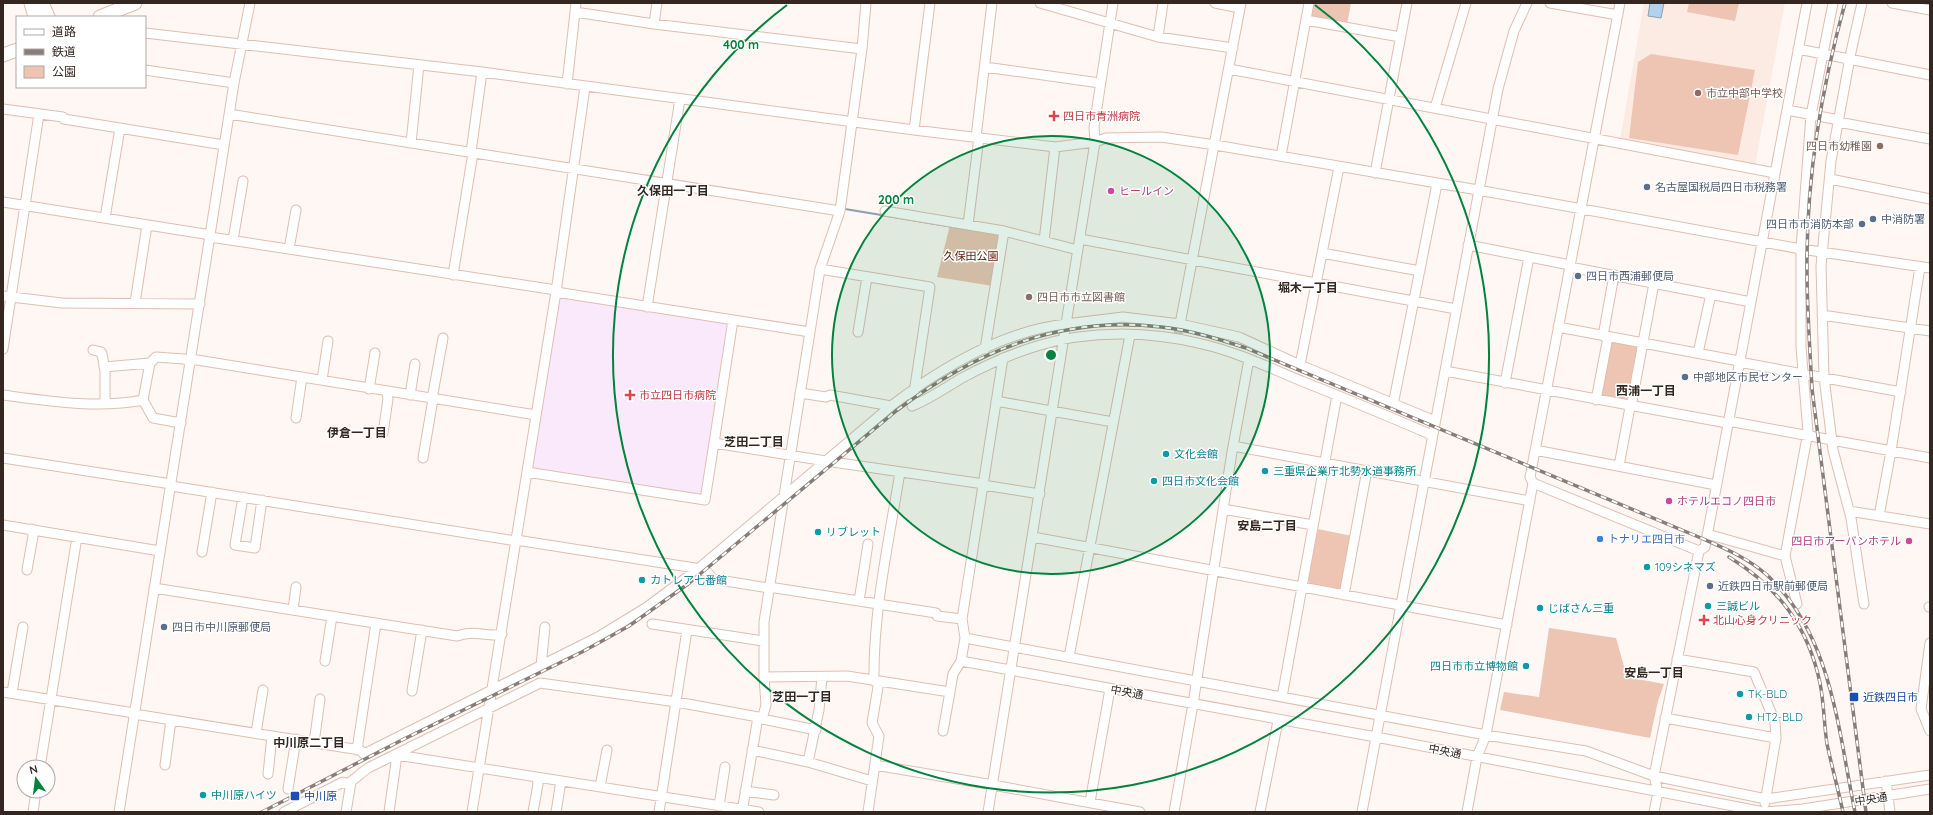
<svg xmlns="http://www.w3.org/2000/svg" width="1933" height="815" viewBox="0 0 1933 815" font-family="Quicksand,'Noto Sans JP',sans-serif">
<rect width="100%" height="100%" fill="#fff7f4"/>
<path fill="#fcebe3" d="M1644,3h141l-30,163 -135,-26z"/>
<path fill="#fae9fa" d="M562,296l163,25 4,5 -27,167 -4,3 -164,-27 -3,-5 27,-165z"/>
<path fill="#eec4b3" d="M1312,3h39l-4,21 -35,-7 -3,-2z
M1689,3h50l-4,18 -48,-9z
M1651,54l104,16 -17,85 -109,-17 9,-76z
M950,225l50,8 -7,53 -56,-9z
M1609,340l28,6 1,4 -9,49 -2,2 -27,-5z
M1318,529l34,7 -10,51 -3,2 -29,-5 -2,-4z
M1549,628l67,10 11,39 37,7 -6,17 -8,37 -150,-28 4,-18 35,5z"/>
<path fill="#b0d2f0" stroke="#8b9fb2" d="M1650,3h14l-3,15 -13,-2z"/>
<g fill="none" stroke-linecap="round" stroke-linejoin="round">
<path stroke="#8b9fb2" stroke-width="2" d="M845,209l127,21"/>
<path stroke="#d6cdca" stroke-width="9" stroke-dasharray="9 4.5" stroke-linecap="butt" d="M1177,339l3,-15"/>
<g stroke="#e0beb0" stroke-width="11">
<path id="minor" d="M1040,3l118,34 75,11
M1215,3l25,5
M1550,3l68,12
M1620,3l-90,474 3,6 166,68
M1862,3l-11,49 -20,109 -10,105 3,111 9,73 18,68 13,86
M1892,3l38,7
M575,12l79,12 208,25
M1306,20l94,17
M654,24l3,-21
M145,33l337,39 432,58 141,17 40,-5 11,-4 55,-1 54,8 263,45 323,59 129,19
M1158,37l5,-34
M1798,49l132,26
M985,67l115,16
M1229,69l546,104
M145,70l89,13
M567,84l9,-81
M1435,108l31,-105
M3,109l60,8 1,2 160,26
M1787,110l52,10
M229,114l611,97
M1838,122l92,17
M914,130l16,-127
M976,137l16,-134
M411,143l8,-78
M471,152l11,-80
M1281,156l28,-153
M1375,173l32,-170
M1830,179l100,20
M3,202l208,33
M885,211l119,20 74,19
M105,218l15,-90
M968,225l11,-88
M210,237l346,53
M1080,239l376,70
M233,240l10,-59
M1044,241l11,-94
M1468,245l102,20
M289,249l7,-39
M1322,253l98,18
M1570,267l181,35
M820,269l110,18 -18,119c18,-7 33,-18 50,-28 24,-13 49,-24 75,-32 52,-16 112,-15 165,-2 35,8 68,24 102,38 43,17 86,35 128,53
M453,275l20,-122
M556,292l29,-205
M3,296l59,7 138,1
M135,303l12,-78
M647,307l33,-208
M1822,315l108,16
M1180,324l61,-321
M1558,327l181,34
M810,332l10,-63 20,-58 22,-162 4,-46
M858,332l9,-55
M1603,336l11,-61
M3,349l36,-235
M985,349l19,-118
M93,350l8,2 1,2 3,16v33
M1698,353l13,-59
M191,359l345,56
M1739,362l162,30
M1300,365l39,-198
M104,367l46,-4
M1445,371l282,52
M322,380l6,-39
M1505,383l24,-126
M369,389l6,-36
M3,395c45,6 95,14 140,5l7,-37 6,-6 28,2 7,3
M410,395l5,-31
M432,399l11,-61
M143,400l10,18 28,5
M1596,400l12,-63
M996,401l117,21
M1393,405l44,-221
M891,406c50,-38 112,-75 175,-82l29,-182 -1,-15 19,-124
M1631,407l23,-124
M296,418l6,-41
M1728,421l202,37
M383,433l5,-34 -1,-8
M714,443l19,-123
M1233,446l297,55
M1535,450l181,35
M3,458l168,26
M423,458l10,-59
M1619,466l11,-59
M527,472l178,28 9,-57 112,18 65,-55 -61,-11 -4,2 -26,-4
M983,485l57,9
M171,486l345,55
M243,497l-8,48 20,3 7,-48
M1223,509l90,16
M1849,511l81,13
M1879,516l12,-65 29,-184
M3,525l157,26
M1707,534l78,22
M1033,537l474,88
M202,552l10,-60
M27,570l6,-34 -1,-7
M769,587l167,26 1,3 25,3
M154,588l303,48c20,-7 28,2 45,-2
M1344,595l23,-125
M859,601l9,-57
M1797,604l-12,-48 23,-124 -7,-85v-98l10,-134 22,-112
M1929,607h1
M293,610l3,-23
M652,624l111,17
M965,638l521,97 100,16 68,25 112,23 164,-24
M1930,643l-9,66 9,22
M1069,657l61,-322
M1677,659l77,13 21,50 1,16 -11,65
M325,661l7,-45
M961,661l415,76 388,75 39,-3 127,-20
M541,666l4,-39
M764,677l83,-1 103,16 3,-18 8,-13 4,-23 -3,-19 41,-261
M874,681c-1,-70 15,-140 26,-209
M412,691l10,-61
M3,692l131,21
M12,693l11,-66
M1282,697l55,-302
M134,714l226,36 4,4 234,-117 49,-30 51,-38 128,-108 158,23
M1665,718l111,20
M762,719l54,11
M943,731l7,-39
M256,733l7,-43
M312,742l3,-6 5,-37
M357,750l19,-127
M752,750l56,12 64,19
M397,755l362,57
M808,762l11,-52 3,-33
M165,765l6,-45
M875,765l118,20 147,27
M40,767l37,-230
M268,774l4,-38
M1886,781l4,31
M600,787l7,-37
M288,789l8,-50
M745,791l29,4
M1090,802l20,-113
M719,806l6,-39
M33,812l3,-21
M119,812l115,-729 16,-80
M284,812l59,-30 4,2c9,-5 14,-12 23,-17l170,-84 137,19 81,15
M346,812l5,-30
M389,812l8,-57
M472,812l44,-272
M533,812l5,-28 -1,-7
M556,812l5,-31
M659,812l28,-182
M742,812l16,-95 4,2 4,-14 -2,-28v-55l46,-290 -254,-40 -40,248 179,28 12,4 6,7 56,9
M868,812l11,-76 -7,-13 7,-42
M988,812l78,-488 57,-7 57,7 59,13 61,28 135,56
M1174,812l19,-108 39,-252 17,-93
M1260,812l18,-91
M1362,812l136,-723 16,-58 13,-28
M1467,812l10,-55 9,-22 47,-252
M1654,812l4,-20 -4,-16 45,-225 6,-4 102,-544"/>
</g>
<g stroke="#e0beb0" stroke-width="15">
<path id="highway" d="M31,3l4,14
M42,3l6,14
M100,17l35,-14
M3,55l14,-5"/>
</g>
<use href="#minor" stroke="#fff" stroke-width="9"/>
<use href="#highway" stroke="#fff" stroke-width="13"/>
<g stroke="#887d78" stroke-width="3.5">
<path id="rail" d="M1845,3c-24,87 -39,177 -38,267 0,40 3,79 5,119l54,423
M1729,557c49,30 79,69 91,126 4,20 4,41 7,61 5,23 11,45 16,68
M262,812l142,-73 178,-87 47,-26 59,-42 208,-173c78,-59 164,-96 265,-84 29,3 57,12 85,21l455,190c23,10 47,20 66,37 65,60 71,155 88,237"/>
</g>
<use href="#rail" stroke="#fff" stroke-width="2" stroke-dasharray="6" stroke-linecap="butt"/>
</g>
<circle cx="1051" cy="355" r="219" fill="#00833e" fill-opacity=".12"/>
<g fill="none" stroke="#00833e" stroke-width="2">
<circle cx="1051" cy="355" r="219"/>
<path d="M1315 5A438 438 0 1 1 787 5"/>
</g>
<g fill="#8d6e63" stroke="#fff" stroke-width="1.5">
<circle cx="1698" cy="93" r="4"/>
<circle cx="1880" cy="146" r="4"/>
<circle cx="1029" cy="297" r="4"/>
</g>
<g fill="#e0444e" stroke="#fff" stroke-width="1.5">
<path d="M1052 110h4v4h4v4h-4v4h-4v-4h-4v-4h4z"/>
<path d="M628 389h4v4h4v4h-4v4h-4v-4h-4v-4h4z"/>
<path d="M1702 614h4v4h4v4h-4v4h-4v-4h-4v-4h4z"/>
</g>
<g fill="#5c6f8a" stroke="#fff" stroke-width="1.5">
<circle cx="1647" cy="187" r="4"/>
<circle cx="1873" cy="219" r="4"/>
<circle cx="1862" cy="224" r="4"/>
<circle cx="1578" cy="276" r="4"/>
<circle cx="1685" cy="377" r="4"/>
<circle cx="1710" cy="586" r="4"/>
<circle cx="164" cy="627" r="4"/>
</g>
<g fill="#d1479c" stroke="#fff" stroke-width="1.5">
<circle cx="1111" cy="191" r="4"/>
<circle cx="1669" cy="501" r="4"/>
<circle cx="1909" cy="541" r="4"/>
</g>
<g fill="#0f9aa8" stroke="#fff" stroke-width="1.5">
<circle cx="1166" cy="454" r="4"/>
<circle cx="1265" cy="471" r="4"/>
<circle cx="1154" cy="481" r="4"/>
<circle cx="818" cy="532" r="4"/>
<circle cx="1647" cy="567" r="4"/>
<circle cx="642" cy="580" r="4"/>
<circle cx="1708" cy="606" r="4"/>
<circle cx="1540" cy="608" r="4"/>
<circle cx="1526" cy="666" r="4"/>
<circle cx="1740" cy="694" r="4"/>
<circle cx="1749" cy="717" r="4"/>
<circle cx="203" cy="795" r="4"/>
</g>
<circle fill="#3f7fe0" stroke="#fff" stroke-width="1.5" cx="1600" cy="539" r="4"/>
<g fill="#1a4fb4" stroke="#fff" stroke-width="1.5">
<rect x="1849" y="692" width="10" height="10" rx="2"/>
<rect x="290" y="791" width="10" height="10" rx="2"/>
</g>
<g text-anchor="middle" dominant-baseline="central" stroke-width="3" stroke-linejoin="round" paint-order="stroke">
<g font-size="11" fill="#785e54" stroke="#fff" text-anchor="start">
<text x="1706" y="93">市立中部中学校</text>
<text x="1872" y="146" text-anchor="end">四日市幼稚園</text>
<text x="1037" y="297">四日市市立図書館</text>
</g>
<g font-size="11" fill="#be3a42" stroke="#fff" text-anchor="start">
<text x="1063" y="116">四日市青洲病院</text>
<text x="639" y="395">市立四日市病院</text>
<text x="1713" y="620">北山心身クリニック</text>
</g>
<g font-size="11" fill="#4e5e75" stroke="#fff" text-anchor="start">
<text x="1655" y="187">名古屋国税局四日市税務署</text>
<text x="1881" y="219">中消防署</text>
<text x="1854" y="224" text-anchor="end">四日市市消防本部</text>
<text x="1586" y="276">四日市西浦郵便局</text>
<text x="1693" y="377">中部地区市民センター</text>
<text x="1718" y="586">近鉄四日市駅前郵便局</text>
<text x="172" y="627">四日市中川原郵便局</text>
</g>
<g font-size="11" fill="#b23c85" stroke="#fff" text-anchor="start">
<text x="1119" y="191">ヒールイン</text>
<text x="1677" y="501">ホテルエコノ四日市</text>
<text x="1901" y="541" text-anchor="end">四日市アーバンホテル</text>
</g>
<g font-size="11" fill="#5a260d" stroke="#fff">
<text x="971" y="256">久保田公園</text>
</g>
<g font-size="11" fill="#0d838f" stroke="#fff" text-anchor="start">
<text x="1174" y="454">文化会館</text>
<text x="1273" y="471">三重県企業庁北勢水道事務所</text>
<text x="1162" y="481">四日市文化会館</text>
<text x="826" y="532">リブレット</text>
<text x="1655" y="567">109シネマズ</text>
<text x="650" y="580">カトレア七番館</text>
<text x="1716" y="606">三誠ビル</text>
<text x="1548" y="608">じばさん三重</text>
<text x="1518" y="666" text-anchor="end">四日市市立博物館</text>
<text x="1748" y="694">TK-BLD</text>
<text x="1757" y="717">HT2-BLD</text>
<text x="211" y="795">中川原ハイツ</text>
</g>
<g font-size="11" fill="#366cbe" stroke="#fff" text-anchor="start">
<text x="1608" y="539">トナリエ四日市</text>
</g>
<g font-size="11" fill="#342721" stroke="#fff">
<text transform="translate(1127 692) rotate(10)">中央通</text>
<text transform="translate(1445 751) rotate(11)">中央通</text>
<text transform="translate(1871 799) rotate(-9)">中央通</text>
</g>
<g font-size="11" fill="#164399" stroke="#fff" text-anchor="start">
<text x="1863" y="697">近鉄四日市</text>
<text x="304" y="796">中川原</text>
</g>
<g font-size="12" font-weight="bold" fill="#342721" stroke="#fff">
<text x="673" y="190">久保田一丁目</text>
<text x="1308" y="287">堀木一丁目</text>
<text x="1646" y="390">西浦一丁目</text>
<text x="357" y="432">伊倉一丁目</text>
<text x="754" y="441">芝田二丁目</text>
<text x="1267" y="525">安島二丁目</text>
<text x="1654" y="672">安島一丁目</text>
<text x="802" y="696">芝田一丁目</text>
<text x="309" y="742">中川原二丁目</text>
</g>
</g>
<circle cx="1051" cy="355" r="6" fill="#00833e" stroke="#fff" stroke-width="2"/>
<g font-size="12" text-anchor="middle" font-weight="bold" fill="#00833e" stroke="#fff" stroke-width="3" stroke-linejoin="round" paint-order="stroke">
<text x="741" y="49">400 m</text>
<text x="896" y="204">200 m</text>
</g>
<rect width="1933" height="815" fill="none" stroke="#342721" stroke-width="8"/>
<rect x="16" y="16" width="130" height="72" fill="#ffffff" stroke="#aea9a6"/>
<rect x="24" y="29" width="20" height="6" fill="#ffffff" stroke="#aea9a6"/>
<text x="52" y="36" font-size="12" fill="#342721">道路</text>
<rect x="24" y="49" width="20" height="6" fill="#887d78" stroke="#aea9a6"/>
<text x="52" y="56" font-size="12" fill="#342721">鉄道</text>
<rect x="24" y="66" width="20" height="12" fill="#eec4b3" stroke="#aea9a6"/>
<text x="52" y="76" font-size="12" fill="#342721">公園</text>
<g transform="translate(36 779) rotate(346)"><circle r="19" fill="#ffffff" stroke="#aea9a6"/>
<path d="M0-3L7 15L0 10L-7 15Z" fill="#00833e"/>
<text y="-6" font-size="11" font-weight="bold" text-anchor="middle" fill="#342721">N</text>
</g>
</svg>
